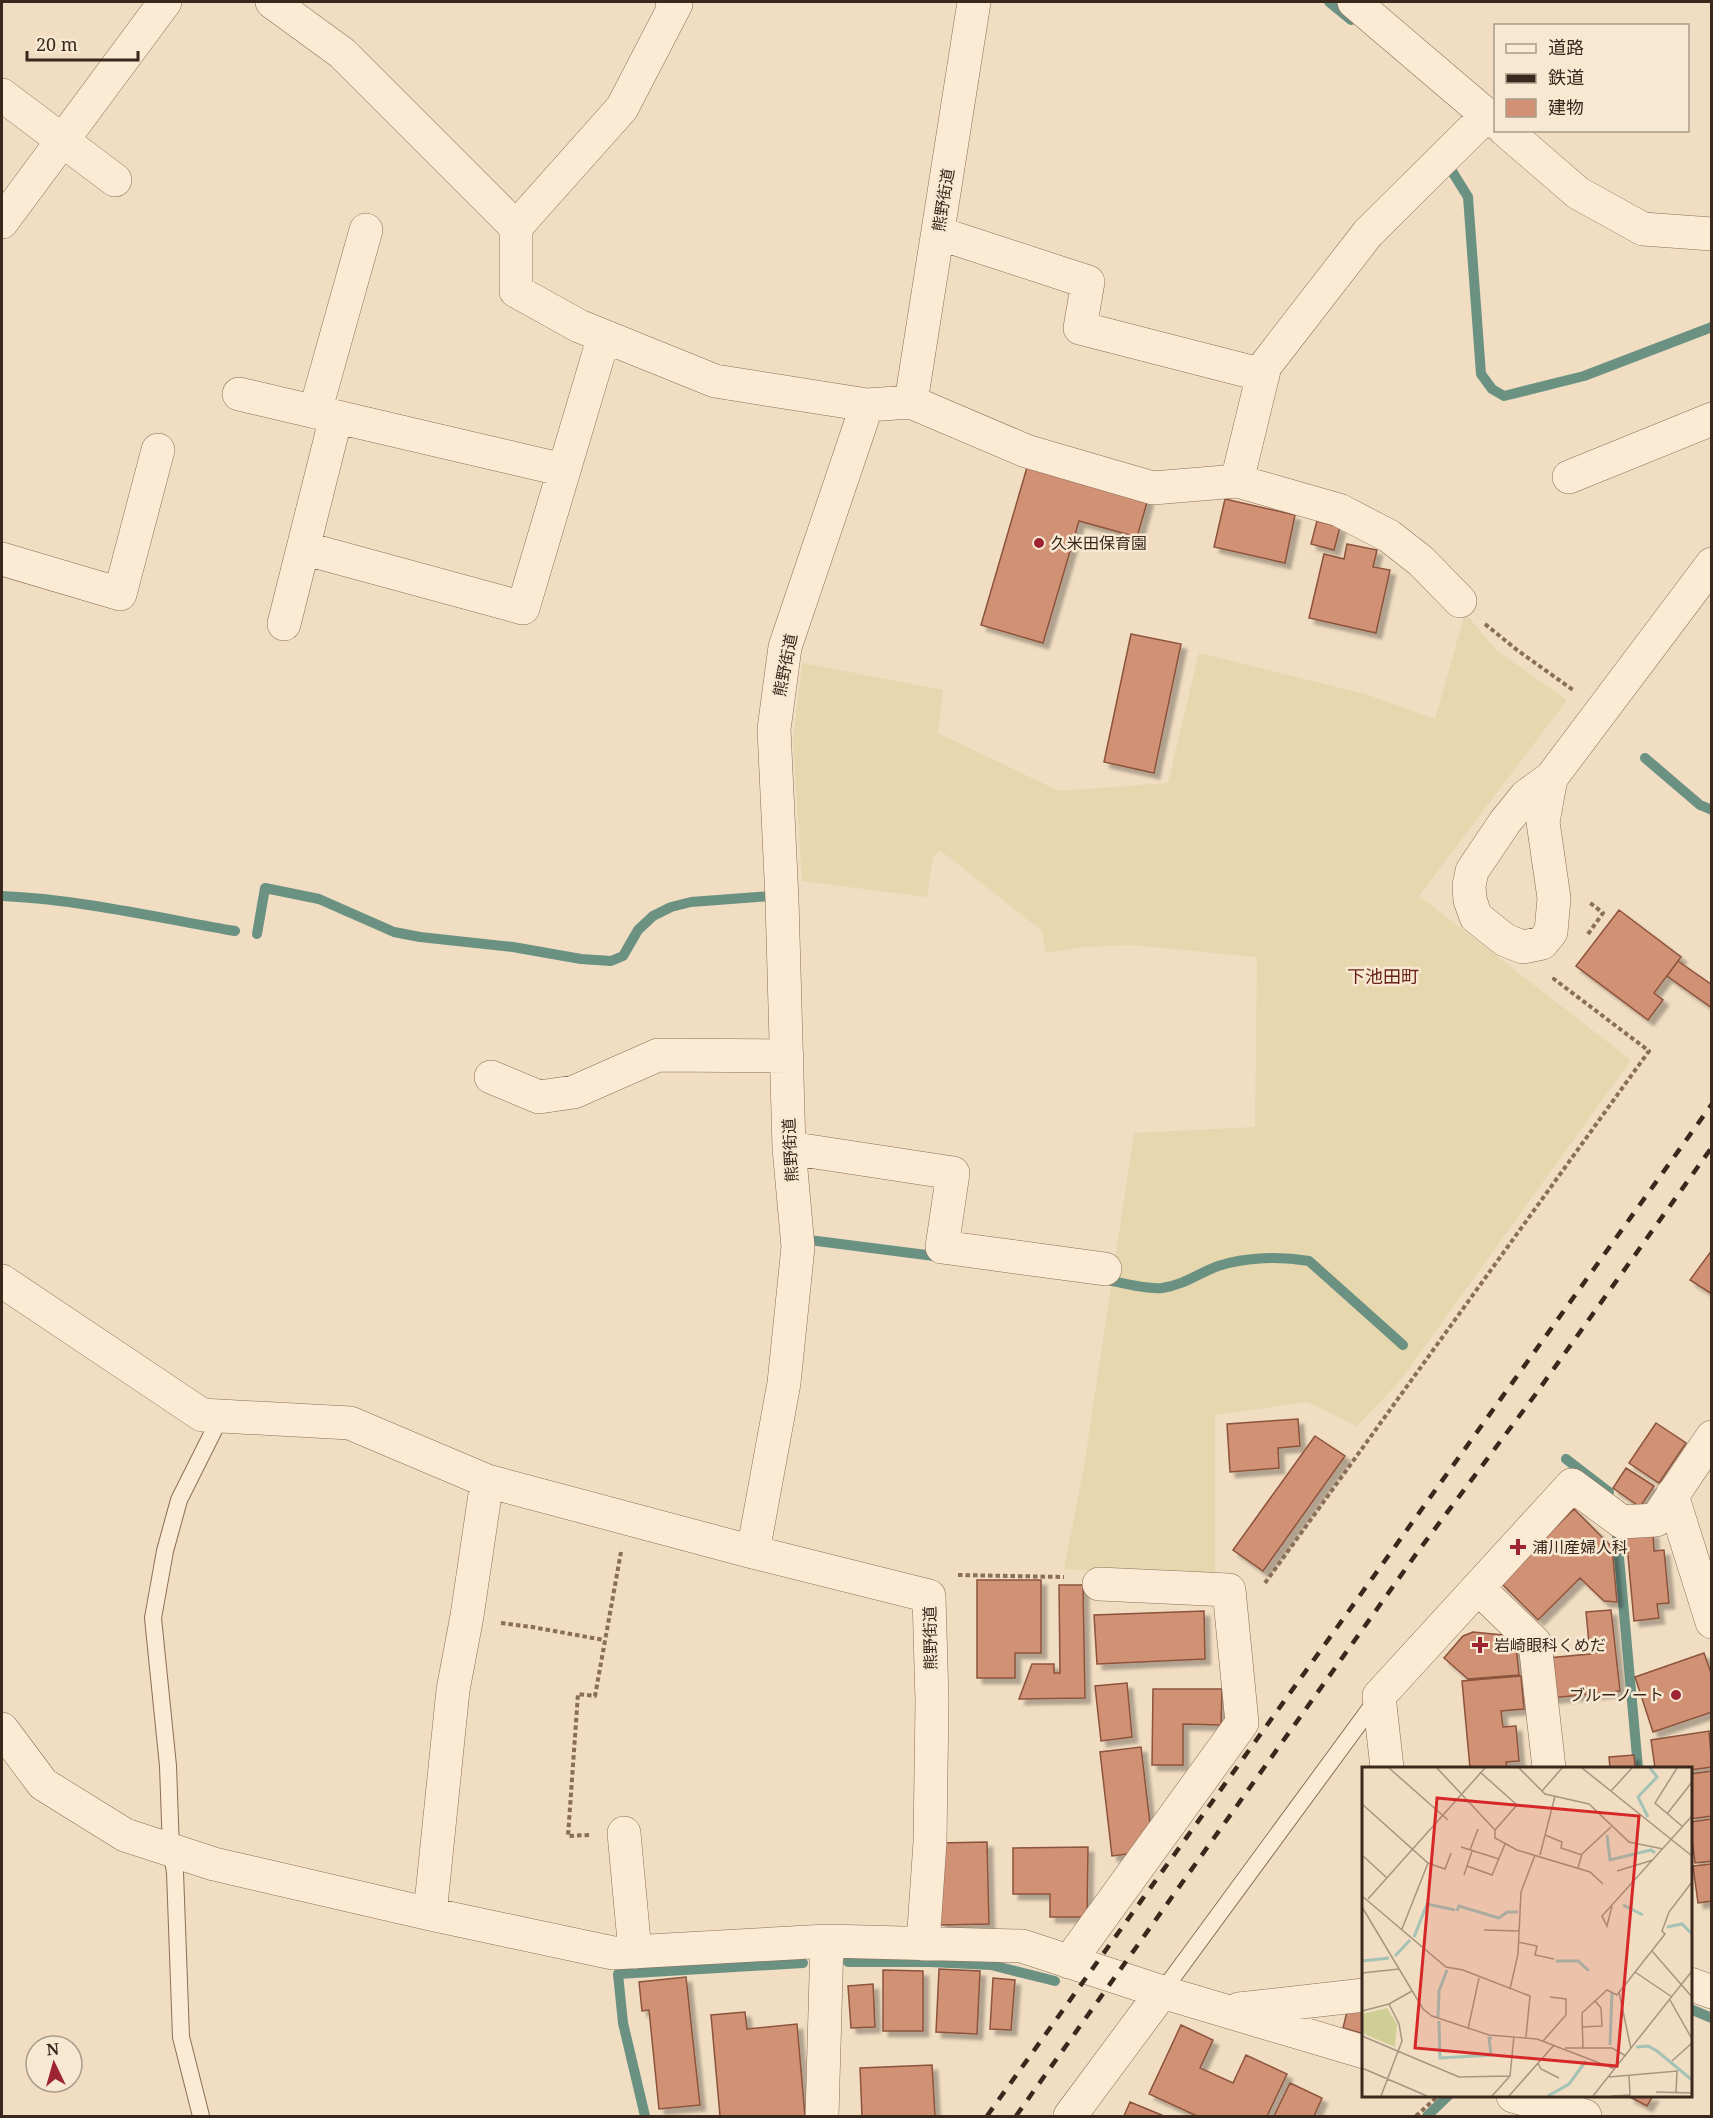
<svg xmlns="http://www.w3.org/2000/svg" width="1713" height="2118" viewBox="0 0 1713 2118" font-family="'Noto Serif','Noto Sans JP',serif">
<defs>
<filter id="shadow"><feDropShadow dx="5.5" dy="5.5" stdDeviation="1.5" flood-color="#0004"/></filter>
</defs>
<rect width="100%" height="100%" fill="#f0ddc2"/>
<path fill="#e6d7ae" d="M1465,613l32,38 70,49 -148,196 212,164 -232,322 -42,44 -50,-24 -92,13v161l-151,-7 20,-102 50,-334 121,-6 2,-170 -126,-12 -47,2 -38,6 -4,-22 -93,-74 -10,-6 -6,6 -6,40 -125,-16 -9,-140 9,-78 141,27 -5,43 121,58 109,-8 31,-130 166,41 70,25z"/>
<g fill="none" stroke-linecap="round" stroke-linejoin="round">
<path stroke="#6b9183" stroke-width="10" d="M1329,2l22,18
M1455,162l-5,6 18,29 13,177 11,15 12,7 80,-20 128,-49
M1645,758l55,47 12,5
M2,896c75,3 158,22 233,35
M257,934l8,-46 54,11 75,33 26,5 93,10 68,12 30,2 12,-5 15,-26 15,-14 18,-9 20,-5 80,-6v9
M809,1240l133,17
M1103,1279c16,3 43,11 59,9 24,-4 35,-14 56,-22 28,-9 62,-10 91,-5l94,84
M1566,1459l43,33
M1616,1524l22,244
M848,1962h82l61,3 64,16
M1690,2009l22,9
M645,2116l-22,-93 -5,-49 185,-11
M1427,2116l21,-20"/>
</g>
<path fill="#d19175" stroke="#8c533c" stroke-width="1.5" filter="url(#shadow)" d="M1028,464l120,35 -11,38 -58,-16 -36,122 -62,-18z
M1225,499l70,16 -10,48 -71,-16z
M1317,521l23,6 -6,23 -23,-6z
M1347,544l30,6 -4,17 17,3 -14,63 -67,-15 15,-64 20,5z
M1131,634l50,10 -27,129 -50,-11z
M1619,910l62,47 -27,36 9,7 -15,20 -72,-54z
M1678,961l34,24v23l-45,-32z
M1712,1250v44l-22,-14z
M1298,1419l2,27 -22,2 1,20 -49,4 -3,-48z
M1656,1423l30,20 -27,40 -30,-20z
M1315,1436l30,20 -82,115 -30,-21z
M1626,1468l28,18 -14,21 -27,-19z
M1574,1509l38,38 5,55 -13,-1 -24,-23 -42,42 -38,-38z
M1653,1532l1,19 10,-1 5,53 -12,1 2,14 -25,3 -8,-86z
M977,1580h64v73h-26v25h-38z
M1059,1585h24l2,113 -66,1 13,-35h22v9h6z
M1611,1610l9,81 -69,7 -4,-40 43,-4 -4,-42z
M1204,1611l1,48 -108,5 -3,-49z
M1473,1632l30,3 13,11 3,29 -51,4 -24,-21 19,-22z
M1704,1653l8,23v36l-59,20 -18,-55z
M1521,1676l3,33 -23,2 2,16 13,-1 3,35 -13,1 1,6h-37l-8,-87z
M1127,1683l5,54 -31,4 -6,-55z
M1153,1689h69l-1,36 -38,-1v41h-31z
M1709,1731l3,36 -22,3v-2h-35l-4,-28z
M1141,1747l10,85 -16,21 -23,3 -12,-104z
M1634,1755l1,13h-25l-1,-11z
M1712,1771v45l-22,3v-45z
M1712,1819v42l-17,2 -5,-41z
M987,1842l2,82 -49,1 -2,-82z
M1088,1847l-1,70h-37v-23h-37v-46z
M1712,1864v37l-14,2 -5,-37z
M939,1969l41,2 -3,63 -41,-2z
M883,1970l40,1v60h-40z
M686,1977l14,128 -41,4 -10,-99 -7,1 -3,-29z
M993,1978l22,2 -4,50 -21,-1z
M873,1984l2,43 -24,1 -3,-42z
M1364,2010v24l-21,-6 4,-16z
M745,2012l2,17 50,-5 8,92h-85l-9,-101z
M1181,2025l32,15 -13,28 33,15 13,-28 41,19 -20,42h-70l-48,-22z
M932,2065l3,51h-73l-2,-48z
M1290,2083l32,15 -8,18h-40z
M1628,2096h25l-6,10z
M1130,2102l34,14h-40z"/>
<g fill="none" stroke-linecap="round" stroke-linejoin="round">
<g stroke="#8b6e58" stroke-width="18">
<path id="service" d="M1162,1992l215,-293
M201,2116l-20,-79 -6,-165 -4,-22 -3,-84 -15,-148 12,-67 14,-51 42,-84"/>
</g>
<g stroke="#8b6e58" stroke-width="34">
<path id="minor" d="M272,2l70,51 174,174
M672,2l4,2 -54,104 -106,119v64l63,35 136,55 152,24 44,-3 115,49 127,37 84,-7 102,29 50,26 32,25 39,40
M1354,2l142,121
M1505,130l73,63 65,36 69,5
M2,222l163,-220
M938,233l150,49 -8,46 183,47
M239,394l325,76
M911,402l63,-400
M315,412l51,-182
M1569,477l143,-58
M1237,481l28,-115 103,-133 119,-118
M303,548l220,60 81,-272
M2,559l118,35 38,-144
M284,624l52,-207
M1551,778l-8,44 11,76 -3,34 -9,11 -19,4 -18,-7 -29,-23 -6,-17 -1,-14 3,-15 33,-49 21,-26z
M491,1077l48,20 35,-5 84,-37 129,1
M789,1148l164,25 -11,74 163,22
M2,1281l200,134 148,8 137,58 266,71 176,44 3,105 -2,141 -7,102
M1672,1495l40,127
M753,1552l31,-169 14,-136 -9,-99 -7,-248 -8,-171 11,-82 82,-242
M1478,1588l57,55 14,125
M2,1729l41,55 82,51 89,29 216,50 183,39 214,-12 195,5 140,46 202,60
M1387,1768l-8,-72 193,-211 50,37 34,-2 56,-83
M624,1833l11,119
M430,1914l23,-224 14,-74 20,-135
M1069,1962l173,-239 -13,-133 -130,-6
M1690,1984l22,8
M1239,2009l125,-14
M1513,2096l72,20
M822,2116l5,-175
M1070,2116l92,-124"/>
</g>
<g stroke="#8b6e58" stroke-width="34">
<path id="tertiary" d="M2,95l113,85
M1551,778l161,-214"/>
</g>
<path stroke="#8b6e58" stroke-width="4" stroke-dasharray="4.5 3" stroke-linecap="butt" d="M1485,624l32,26 56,40
M1588,934l15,-21 -14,-11
M958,1575l106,2
M1265,1583l384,-532 -95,-72 3,-3
M501,1623l31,4 72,13
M589,1835l-21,1 10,-142 17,2 26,-144
M1416,2116l22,-20"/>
<use href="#service" stroke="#fbebd5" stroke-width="16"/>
<use href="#minor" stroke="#fbebd5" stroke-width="33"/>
<use href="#tertiary" stroke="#fbebd5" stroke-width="33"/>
<path stroke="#3a281d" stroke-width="4.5" stroke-dasharray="10 10" stroke-linecap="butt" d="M987,2116l725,-1012
M1016,2116l403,-566 116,-155 177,-248"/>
</g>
<g fill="#9d2432" stroke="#f7e8d2" stroke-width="2">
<circle cx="1039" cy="543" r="6"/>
<path d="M1515 1538h6v6h6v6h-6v6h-6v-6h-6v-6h6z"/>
<path d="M1477 1636h6v6h6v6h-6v6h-6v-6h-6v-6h6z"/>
<circle cx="1676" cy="1695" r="6"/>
</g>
<g text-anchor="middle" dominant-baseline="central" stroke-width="5" stroke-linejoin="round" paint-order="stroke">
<g font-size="16" fill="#3a281d" stroke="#f7e8d2">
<text transform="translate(943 200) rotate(-81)">熊野街道</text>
<text transform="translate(785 665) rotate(-79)">熊野街道</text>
<text transform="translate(790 1150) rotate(-93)">熊野街道</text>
<text transform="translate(930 1638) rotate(-91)">熊野街道</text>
</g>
<g font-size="16" fill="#3a281d" stroke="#f7e8d2" text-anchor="start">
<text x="1051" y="543">久米田保育園</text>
<text x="1532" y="1547">浦川産婦人科</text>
<text x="1494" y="1645">岩崎眼科くめだ</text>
<text x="1664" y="1695" text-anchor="end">ブルーノート</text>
</g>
<g font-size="18" fill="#69221a" stroke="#f7e8d2">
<text x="1383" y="976">下池田町</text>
</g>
</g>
<g transform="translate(1362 1767)">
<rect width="330" height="330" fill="#f0ddc2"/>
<path d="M25,241l10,16 -2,23 -33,-14v-19z" fill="#cfcf95"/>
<path fill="none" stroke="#a4c3b6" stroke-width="3" d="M286,50l-10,-20 19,-20 -7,-9M245,68l3,25 41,-10 4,3M261,138l20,10M95,144l2,-5 40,12 8,-6h11M305,160l15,-3 10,10M52,170l13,-33 28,6M33,189l15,-16M0,194l27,-3M194,194h22l11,10M76,250l1,-26 8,-21M77,254l1,37 51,-3 -2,-17h3M248,278l2,-52M274,280l12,-1 9,5 35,29M186,329l21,-12 17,-23"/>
<path fill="none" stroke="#a79580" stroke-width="1.5" d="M27,1l59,52M75,1l58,62v8l22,12 73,22 13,12M157,1l26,26 44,10 40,38 34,7M220,1l110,88M315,1l-22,35 28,24M118,5l37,33 -22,25M180,24l20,-23M249,24l21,-23M0,37l66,59 17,6 6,-16M305,47l25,-32M183,68l17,7 -1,6 21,7M99,80l38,12M108,83l8,-21M0,88l25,23M178,88l15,-59M105,99l25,9 13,-31M216,101l4,-14 29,-27M255,104l36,-11M102,108l8,-24M0,129l84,71 17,3 67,26 -4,41M6,132l117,-131M250,139l-5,20 -5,-10 90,-100M0,140l61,102 9,7 57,19 48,4 78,30M40,162l26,-66M122,163l35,1M156,175l19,4 -2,9 19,4M290,184l40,46M273,205l37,25M0,206l37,-4M148,222l8,-35 3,-62 14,-37M257,225l12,57M308,233l22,39M0,244l27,-7 23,-13M220,260l20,-1 -1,-18 -6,-7M106,262l11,-51M0,269l97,41 51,-1M181,274l23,-26v-16l-16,-2M203,281h47l14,8M221,281l-1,-35 25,-23 10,5 48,-61 -3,-3 7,-19 23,-30M310,294l20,-18M176,296l3,6 18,9M0,301l65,28M267,308l1,21M247,310l68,-6 -1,22M294,325l36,1M19,329l21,-55 -3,-17 -10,-20M130,329l18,-20 4,-40M147,329l45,-51M231,329l99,-125M250,329l18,-1"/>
<path fill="#d62828" fill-opacity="0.15" stroke="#d62828" stroke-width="3" d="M75,31l202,18 -22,250 -202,-18z"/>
<rect width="330" height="330" fill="none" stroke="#3a281d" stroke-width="3"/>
</g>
<rect width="1713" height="2118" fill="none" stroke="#3a281d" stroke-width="6"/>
<rect x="1494" y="24" width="195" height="108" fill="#f7e8d2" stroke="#ab9b8a" stroke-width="1.5"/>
<rect x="1506" y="44" width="30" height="9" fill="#fbebd5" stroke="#ab9b8a" stroke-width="1.5"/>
<text x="1548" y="54" font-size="18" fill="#3a281d">道路</text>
<rect x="1506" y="74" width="30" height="9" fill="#3a281d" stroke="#ab9b8a" stroke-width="1.5"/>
<text x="1548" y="84" font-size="18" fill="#3a281d">鉄道</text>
<rect x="1506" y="99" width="30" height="18" fill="#d19175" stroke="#ab9b8a" stroke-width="1.5"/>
<text x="1548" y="114" font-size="18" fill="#3a281d">建物</text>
<g transform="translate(54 2064) rotate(355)"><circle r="28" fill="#f7e8d2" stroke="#ab9b8a" stroke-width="1.5"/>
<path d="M0-4.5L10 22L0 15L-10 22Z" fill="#9d2432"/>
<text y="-9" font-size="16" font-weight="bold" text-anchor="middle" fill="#3a281d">N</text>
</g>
<path d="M27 51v9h111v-9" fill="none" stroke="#3a281d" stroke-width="3"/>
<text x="36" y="51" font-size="18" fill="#3a281d" stroke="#f7e8d2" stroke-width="4.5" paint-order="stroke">20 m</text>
</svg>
